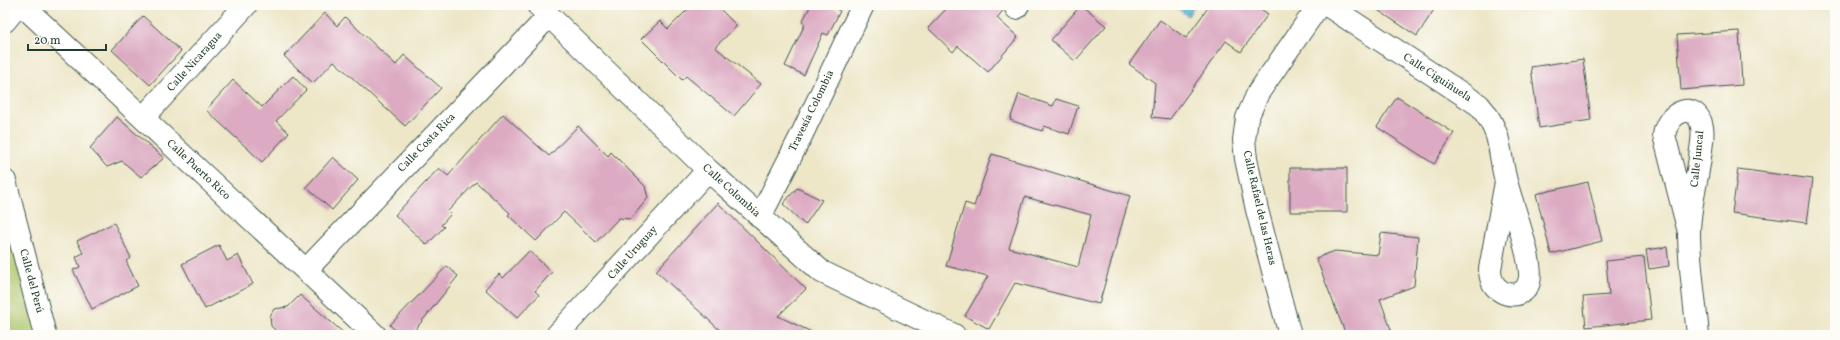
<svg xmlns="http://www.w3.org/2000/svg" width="1840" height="340" viewBox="0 0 1840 340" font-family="Vollkorn,serif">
<rect width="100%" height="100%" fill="#fdfcf7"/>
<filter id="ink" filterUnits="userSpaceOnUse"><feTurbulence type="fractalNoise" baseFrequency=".025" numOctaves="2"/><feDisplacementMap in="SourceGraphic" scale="8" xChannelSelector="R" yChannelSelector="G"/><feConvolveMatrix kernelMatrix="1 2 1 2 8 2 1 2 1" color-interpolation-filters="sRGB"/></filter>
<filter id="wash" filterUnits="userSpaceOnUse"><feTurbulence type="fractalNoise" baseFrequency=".012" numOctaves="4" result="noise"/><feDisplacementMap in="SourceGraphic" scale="16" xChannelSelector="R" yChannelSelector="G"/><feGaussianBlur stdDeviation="0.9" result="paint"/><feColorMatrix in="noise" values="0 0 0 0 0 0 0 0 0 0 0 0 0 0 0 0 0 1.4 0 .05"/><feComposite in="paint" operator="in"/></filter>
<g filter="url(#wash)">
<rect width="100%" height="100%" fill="#ede6c7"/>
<path fill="#abc469" stroke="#65804e" d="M5,181l40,154h-40z"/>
<path fill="#5cb7da" stroke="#3e7a87" d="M1173,5h22l-7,11z"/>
<g id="blocks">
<path fill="#dcaac2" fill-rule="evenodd" d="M692,5h24l21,21 -22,21 46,37 -27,32 -48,-40 -4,4 -41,-41 19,-18 8,8z
M811,5h18l11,6 -12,24 -5,-2 -19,42 -19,-9 20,-42 -3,-2z
M950,5h54v4l-7,9 21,19 -30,35 -30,-26 -5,6 -25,-24z
M1081,5l25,21 -31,35 -24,-21z
M1210,5h45l13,9 -27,38 -15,-11 -56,78 -18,-2 3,-34 -26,-19 31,-44 26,18z
M1370,5h67l-20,31z
M325,13l12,13 8,-9 51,48 8,-10 37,33 -36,38 -71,-65 -21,22 -29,-27z
M143,16l38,35 -31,34 -38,-35z
M1739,31l3,54 -61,5 -4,-55z
M1583,59l8,61 -52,8 -8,-61z
M293,76l13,14 -30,31 13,12 -27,29 -56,-52 27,-30 29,27z
M1019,94l34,12 3,-7 22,7 -9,28 -25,-8 -2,5 -32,-11z
M1397,97l57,36 -20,31 -57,-37z
M503,114l46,42 29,-30 30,30 3,-4 34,34 3,12 -17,21 -12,-1 -23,24 -32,-30 -28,29 -28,-26 2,-2 -34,-31 -28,29 3,3 -10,11 3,2 -17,18 -32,-30 44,-47 9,8z
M117,117l47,41 -23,19 -19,-16 -15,6 -17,-19z
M992,154l138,42 -31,108 -84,-21 -26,46 -24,-13 23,-40 -42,-10 19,-63 9,3zM1025,197l66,18 -13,52 -69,-19z
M333,157l25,23 -26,30 -26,-23z
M1290,168h57v44h-57z
M1738,169l75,10 -6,44 -75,-10z
M1588,182l14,59 -51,13 -15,-60z
M797,188l25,12 -17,25 -22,-21z
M718,203l88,86 -28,27 40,19h-93l-69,-64z
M114,223l17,35 -5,3 12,25 -46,23 -19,-39 7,-3 -4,-10 7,-4 -6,-12z
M1381,233l37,4 -4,49 -34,13 13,36h-47l-30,-77 19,-7 43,4z
M219,245l8,16 11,-6 15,29 -48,25 -23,-45z
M1667,247l2,19 -20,3 -3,-19z
M529,251l23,21 -17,19 4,4 -22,23 -32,-29 14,-15 4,4z
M1644,257l7,63 -65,7 -3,-30 26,-2 -3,-34z
M447,266l11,10 -47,59h-11l-10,-10z
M300,295l46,40h-66l-9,-9 -1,-10 4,-7 14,-2z"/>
</g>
</g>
<g filter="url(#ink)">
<use href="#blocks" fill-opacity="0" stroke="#3e564a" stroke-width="1"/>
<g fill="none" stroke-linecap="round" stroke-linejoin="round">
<g stroke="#3e564a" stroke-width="24">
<path id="minor" d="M22,5l353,330
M538,5l170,165 114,102 132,63
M1327,5l152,100c8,9 14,19 18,31 4,15 5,31 9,45 5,21 29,84 23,101 -5,18 -28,15 -36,1 -2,-4 -3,-10 -3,-14l16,-87
M1016,8l2,-3
M5,21l13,-16
M143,118l103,-113
M5,181l40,154
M760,217l42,-83 61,-129
M1689,232l-25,-97c4,-25 33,-35 38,-8 2,10 -1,20 -2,30 -3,24 -11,52 -11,75 0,32 6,71 9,103
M306,270l243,-254
M557,335l151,-165
M1290,335l-33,-125 -11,-51 -2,-19 3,-22 11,-25 61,-88"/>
</g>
<use href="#minor" stroke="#fff" stroke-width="22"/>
</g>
</g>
<g text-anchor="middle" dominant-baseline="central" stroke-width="3" stroke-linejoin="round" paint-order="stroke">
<g font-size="11" fill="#1f3d34" stroke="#fdfcf7">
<text transform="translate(195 62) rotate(-48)">Calle Nicaragua</text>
<text transform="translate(1437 78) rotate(33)">Calle Ciguiñuela</text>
<text transform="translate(812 111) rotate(-64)">Travesía Colombia</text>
<text transform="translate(427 143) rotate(-46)">Calle Costa Rica</text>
<text transform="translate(1698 159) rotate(-84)">Calle Juncal</text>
<text transform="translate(198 170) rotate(43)">Calle Puerto Rico</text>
<text transform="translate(731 191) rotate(42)">Calle Colombia</text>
<text transform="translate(1259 208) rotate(77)">Calle Rafael de las Heras</text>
<text transform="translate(633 253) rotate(-48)">Calle Uruguay</text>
<text transform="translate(31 281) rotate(75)">Calle del Perú</text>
</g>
</g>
<rect width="1840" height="340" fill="none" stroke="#fdfcf7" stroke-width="20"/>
<path d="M28 44v6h78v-6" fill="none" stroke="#1f3d34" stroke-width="2"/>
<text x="34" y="44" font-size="12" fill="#1f3d34" stroke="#fdfcf7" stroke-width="3" paint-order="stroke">20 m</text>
</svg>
